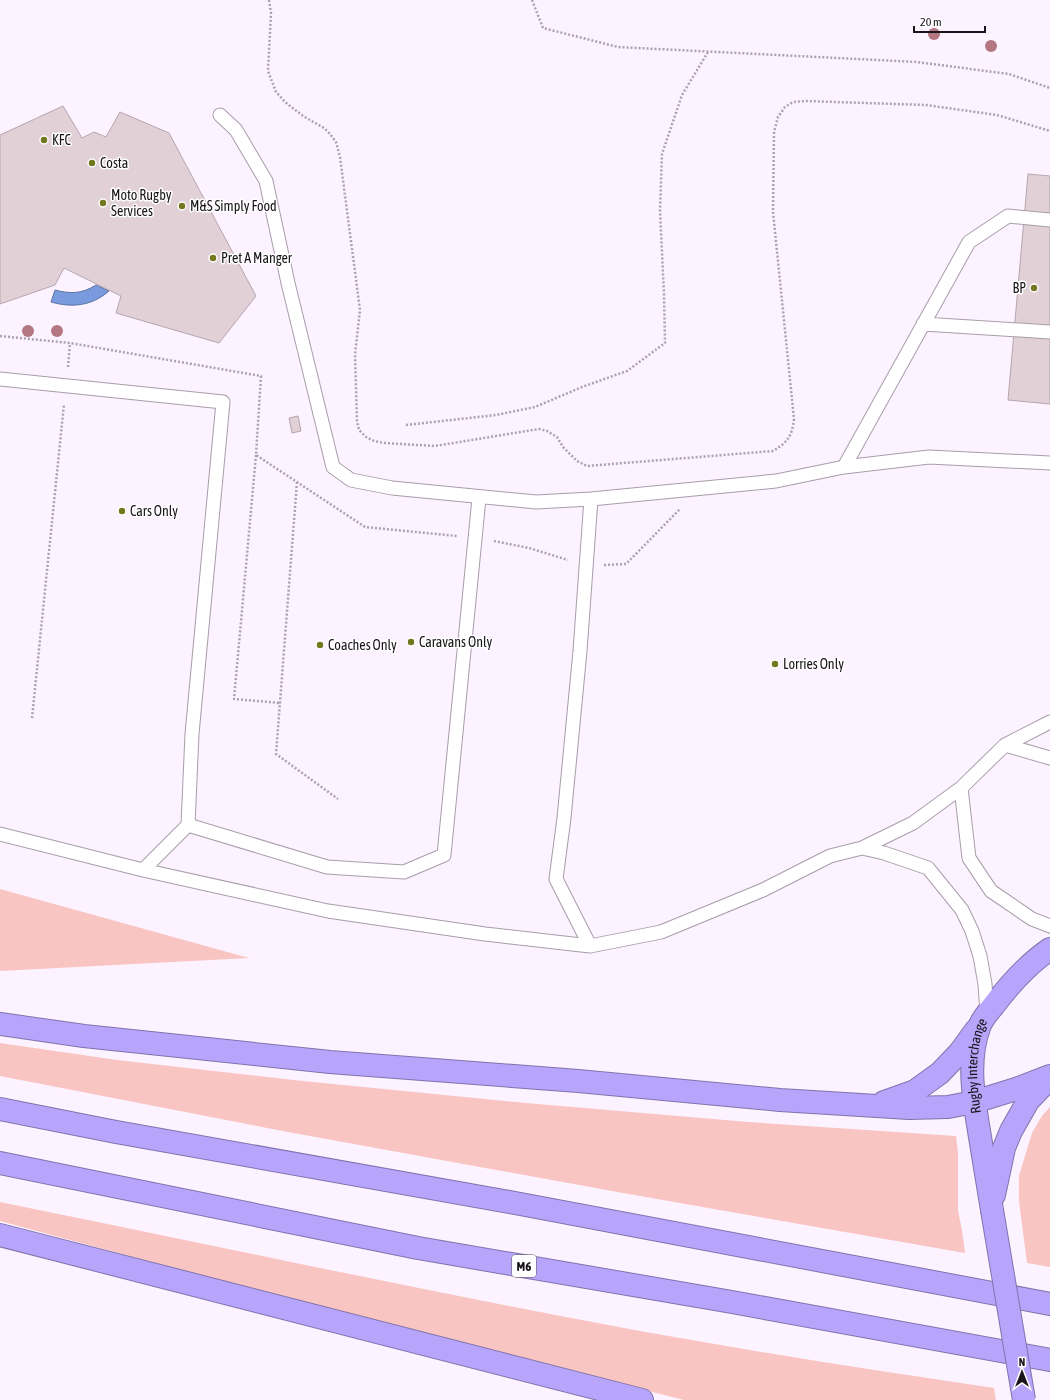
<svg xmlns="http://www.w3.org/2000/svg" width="1050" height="1400" viewBox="0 0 1050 1400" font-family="'Asap Condensed',sans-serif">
<rect width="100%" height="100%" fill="#fdf2ff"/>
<path fill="#f9c5c2" d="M0,889l249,69 -249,13z
M0,1043l117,17 186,21 223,22 222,19 208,14 2,17v58l4,19 3,23 -342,-60 -335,-61 -288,-56z
M1050,1107v160l-23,-4 -8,-62v-25l13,-43 10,-17z
M0,1202c203,41 405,85 608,123 128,24 257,44 386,63l2,12h-312l-322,-81 -362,-98z"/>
<path fill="#799bde" stroke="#5c73a3" d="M96,285l13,6c-17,15 -37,17 -58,11l4,-12c15,4 27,4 41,-5z"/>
<path fill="#e2d0d7" stroke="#b6a5ac" d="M63,106l19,32 12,-6 12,5 14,-25 49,21 87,163 -37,47 -103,-30 5,-17 -57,-28 -9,17 -55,19v-169z
M1028,174l22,2v228l-42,-4z
M298,416l3,15 -9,2 -3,-15z"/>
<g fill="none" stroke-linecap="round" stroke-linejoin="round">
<g stroke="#a89da9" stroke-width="15">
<path id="lane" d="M220,115l16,15 30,51 22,102 45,184 18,13 41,8 144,14 55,-3 185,-18 68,-14 85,-10 121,6
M923,324l127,8
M0,379l223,23 -31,332 -4,91 -45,45
M844,467l125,-225 39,-26 42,4
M1005,745l45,13
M961,788l8,70 22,33 41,28 18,7
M188,825l139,42 77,5 40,-17 35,-357
M0,834l143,36 185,41 157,23 105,12 71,-14 102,-42 67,-34 32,-8 51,-25 48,-35 44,-43 45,-23
M862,848l22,5 44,15 34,42 10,21 8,25 5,28 2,30
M590,946l-34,-67 8,-61 16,-167 11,-152"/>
</g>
<g stroke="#8073ac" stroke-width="24">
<g id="highway">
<path d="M0,1024l84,12 246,26 248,19 202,19 129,8 39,-1 26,-5 42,-13 34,-13"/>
<path d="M884,1102l31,-11 25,-18 20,-21 16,-22"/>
<path d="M0,1109l116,23 399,71 535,101"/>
<path d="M0,1163l418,85 314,54 318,58"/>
<path d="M994,1195l10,-47 7,-17 17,-30 20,-21"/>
<path id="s1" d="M992,1210c-4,-24 -8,-49 -12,-73 -6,-37 -14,-76 0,-112 3,-7 9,-14 14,-20 16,-21 34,-41 56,-56"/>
<path d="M0,1235l642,165"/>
</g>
</g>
<path stroke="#aba2ac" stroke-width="2.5" stroke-dasharray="2 2" stroke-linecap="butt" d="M269,0l2,13 -3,58 8,21 9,10 18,14 21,12 6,6 6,8 4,15 20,153 -5,44 2,67 2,9 7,7 8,4 10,2 51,3 104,-17 8,2 10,6 6,10 14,14 10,5 186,-15c15,-9 19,-15 21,-32l-21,-207 1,-80 4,-15 7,-10 8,-5 13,-1 120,4 71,10 53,16
M532,0l11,28 75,19 299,15 92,12 41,14
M0,336l70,7 191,33 -5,79 109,72 92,9
M68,367l2,-24
M406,425l90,-10 39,-8 47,-20 45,-16 38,-28 -1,-49 -4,-83 2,-57 20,-59 26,-43
M256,455l-22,244 46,4
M297,482l-21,272 62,45
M494,541l35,7 39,12
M604,565l22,-1 54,-55
M32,718l32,-314"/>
<use href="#lane" stroke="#fff" stroke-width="13"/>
<use href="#highway" stroke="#b7a5fb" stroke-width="22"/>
<g stroke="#8073ac" stroke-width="24" stroke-linecap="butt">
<path id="highway-bridge" d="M992,1210l32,190"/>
</g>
<use href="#highway-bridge" stroke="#b7a5fb" stroke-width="22"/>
</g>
<g fill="#b47782">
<circle cx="934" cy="34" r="6"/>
<circle cx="991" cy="46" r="6"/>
<circle cx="28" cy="331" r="6"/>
<circle cx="57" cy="331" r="6"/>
</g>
<g fill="#737720" stroke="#fff" stroke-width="1.5">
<circle cx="44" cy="140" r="4"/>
<circle cx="92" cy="163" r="4"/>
<circle cx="103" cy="203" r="4"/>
<circle cx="182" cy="206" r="4"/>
<circle cx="213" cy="258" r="4"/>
<circle cx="1034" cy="288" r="4"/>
<circle cx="122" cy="511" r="4"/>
<circle cx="411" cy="642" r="4"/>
<circle cx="320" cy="645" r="4"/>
<circle cx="775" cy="664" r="4"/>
</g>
<g text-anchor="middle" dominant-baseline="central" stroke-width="3" stroke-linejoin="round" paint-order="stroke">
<rect fill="#fff" stroke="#5e5b5f" stroke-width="1" x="512" y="1255" width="24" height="22" rx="3"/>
<g font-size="13" font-weight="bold" fill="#19151a">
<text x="524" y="1266">M6</text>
</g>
<g font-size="14" fill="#19151a" stroke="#fff" text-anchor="start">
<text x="52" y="140">KFC</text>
<text x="100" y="163">Costa</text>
<text x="111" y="195">Moto Rugby<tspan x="111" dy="16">Services</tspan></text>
<text x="190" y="206">M&amp;S Simply Food</text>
<text x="221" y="258">Pret A Manger</text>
<text x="1026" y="288" text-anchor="end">BP</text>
<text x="130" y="511">Cars Only</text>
<text x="419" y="642">Caravans Only</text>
<text x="328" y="645">Coaches Only</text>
<text x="783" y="664">Lorries Only</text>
</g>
<g font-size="14" fill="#19151a" stroke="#fff">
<text stroke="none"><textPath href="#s1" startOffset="146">Rugby Interchange</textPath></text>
</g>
</g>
<g transform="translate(1022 1372)" stroke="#ffffff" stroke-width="3" paint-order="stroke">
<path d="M0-3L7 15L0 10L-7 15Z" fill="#19151a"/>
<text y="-6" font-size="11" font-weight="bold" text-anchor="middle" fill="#19151a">N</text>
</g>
<path d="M914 26v6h71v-6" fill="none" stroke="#19151a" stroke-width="2"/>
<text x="920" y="26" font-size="12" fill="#19151a" stroke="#ffffff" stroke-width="3" paint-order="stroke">20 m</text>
</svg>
